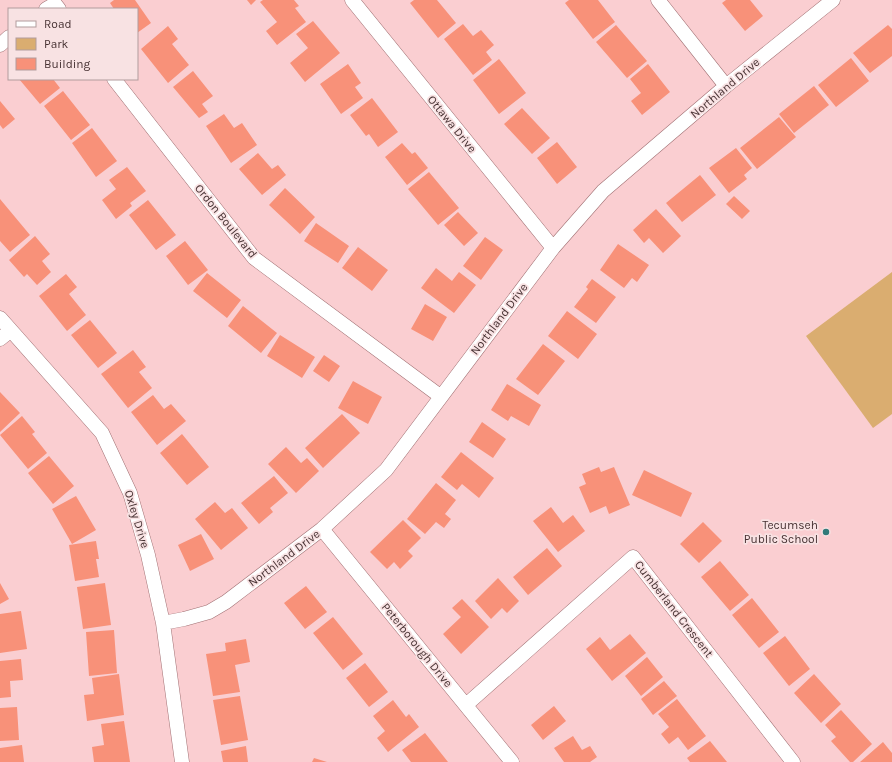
<svg xmlns="http://www.w3.org/2000/svg" width="892" height="762" viewBox="0 0 892 762" font-family="Karla,sans-serif">
<rect width="100%" height="100%" fill="#faced1"/>
<path fill="#daad70" d="M892,272v142l-19,14 -67,-92z"/>
<path fill="#f89179" d="M114,0h21l16,23 -14,10v-24h-23l-4,-6z
M247,0h9l-5,5z
M263,0h31l5,6 -4,2 11,14 -29,23 -11,-14 11,-9 -17,-20z
M414,0h23l19,23 -18,15 -28,-35z
M569,0h29l17,22 -22,17 -28,-36z
M726,0h24l13,16 -18,15 -23,-28z
M313,21l27,32 -35,29 -15,-19 18,-15 -12,-14z
M463,24l10,12 8,-6 13,15 -8,7 6,8 -19,15 -29,-36z
M616,25l31,36 -20,17 -31,-36z
M888,25l4,4v27l-22,17 -17,-20z
M168,26l10,13 -6,5 17,21 -21,18 -27,-34z
M851,58l18,23 -33,26 -18,-22z
M499,59l27,34 -27,21 -26,-34z
M348,64l13,19 -6,4 8,11 -22,16 -21,-30z
M648,64l22,28 -28,23 -11,-14 10,-8 -11,-14z
M193,71l20,25 -11,8 6,8 -9,6 -26,-31z
M19,79h34l7,9 -20,16z
M814,86l15,19 -35,28 -15,-19z
M63,91l27,34 -19,15 -27,-34z
M372,98l26,34 -20,15 -9,-13 -3,2 -16,-21z
M0,101l15,18 -12,10 -3,-4z
M522,108l28,30 -18,16 -28,-30z
M224,114l10,14 8,-5 15,22 -26,18 -25,-37z
M779,117l17,20 -39,32 -17,-21z
M92,128l25,33 -21,16 -24,-34z
M557,142l20,25 -20,17 -20,-26z
M402,143l10,11 3,-2 13,16 -21,17 -22,-28z
M736,148l16,20 -8,7 3,4 -18,14 -20,-25z
M258,153l14,16 6,-4 8,10 -24,20 -23,-26z
M127,167l19,24 -16,12 2,3 -16,13 -14,-19 14,-11 -7,-9z
M429,172l30,36 -21,17 -30,-36z
M700,175l16,20 -34,27 -16,-19z
M285,188l30,29 -15,17 -31,-29z
M734,196l16,15 -8,8 -16,-15z
M0,199l30,36 -20,17 -10,-11z
M148,200l28,35 -20,15 -27,-35z
M656,209l25,27 -18,17 -14,-15 -5,5 -11,-13z
M458,212l20,21 -14,13 -20,-21z
M316,223l33,23 -11,17 -34,-22z
M35,236l15,18 -8,7 9,11 -14,13 -10,-11 -3,3 -15,-17z
M485,237l18,13 -22,30 -18,-14z
M185,241l23,29 -20,15 -22,-29z
M618,244l31,21 -12,17 -5,-4 -8,10 -24,-18z
M358,247l30,23 -16,21 -30,-23z
M436,268l16,13 7,-9 17,13 -22,28 -33,-25z
M207,273l34,27 -14,18 -34,-27z
M66,274l11,13 -8,7 17,21 -19,16 -28,-35z
M592,279l24,18 -20,26 -22,-16 14,-18 -2,-2z
M425,304l22,13 -14,24 -22,-12z
M243,306l34,27 -16,20 -33,-27z
M567,311l30,23 -19,25 -30,-23z
M90,320l27,33 -19,15 -27,-33z
M280,335l35,22 -13,21 -35,-22z
M543,344l22,17 -27,34 -22,-16z
M133,350l13,17 -7,5 13,16 -24,20 -27,-34z
M324,355l16,11 -11,16 -16,-11z
M353,381l29,16 -14,27 -30,-16z
M507,384l34,21 -12,21 -18,-10 -3,5 -17,-11z
M0,392l20,21 -20,19z
M153,395l11,14 7,-5 15,17 -29,24 -26,-33z
M342,414l18,19 -37,35 -18,-20z
M22,416l13,16 -3,2 15,19 -19,16 -28,-34z
M482,422l24,17 -13,19 -24,-16z
M182,434l27,33 -22,18 -27,-32z
M286,447l15,16 6,-5 12,13 -23,22 -28,-29z
M461,452l33,26 -15,20 -17,-14 -5,6 -16,-13z
M49,456l25,30 -21,18 -25,-31z
M599,467l2,5 13,-5 16,38 -21,9 -3,-8 -16,7 -11,-26 7,-3 -4,-10z
M644,470l48,23 -11,24 -49,-22z
M274,476l14,17 -18,15 3,4 -14,12 -18,-21z
M436,483l20,17 -11,14 6,5 -7,9 -8,-6 -11,12 -18,-15z
M76,496l20,34 -24,14 -20,-35z
M215,502l10,11 7,-5 16,20 -27,22 -26,-31z
M551,507l12,16 10,-8 12,16 -27,21 -25,-31z
M403,520l18,18 -13,13 5,5 -13,13 -6,-7 -7,7 -17,-17z
M703,522l19,19 -23,22 -19,-19z
M201,534l13,25 -24,12 -12,-26z
M96,541l3,18h-3l3,18 -24,4 -6,-36z
M547,548l15,18 -34,29 -15,-18z
M720,561l29,34 -19,16 -29,-34z
M498,578l21,23 -12,12 -5,-5 -11,11 -16,-18z
M0,583l9,16 -9,5z
M105,583l6,42 -28,4 -6,-42z
M306,586l21,26 -22,17 -21,-26z
M752,598l27,34 -20,16 -27,-33z
M462,599l27,28 -28,27 -18,-20 18,-17 -9,-9z
M21,611l6,38 -27,4v-39z
M333,617l30,37 -20,16 -30,-37z
M114,630l3,43 -28,3 -3,-44z
M630,634l16,19 -34,28 -26,-32 14,-12 10,13z
M785,636l25,33 -21,17 -26,-33z
M246,639l4,23 -15,3 5,27 -27,4 -7,-42 20,-3 -1,-8z
M647,657l16,20 -22,19 -16,-20z
M21,659l2,21 -13,1 1,16 -11,1v-37z
M365,663l23,29 -19,15 -23,-29z
M119,674l5,41 -37,6 -3,-26 10,-1 -2,-16z
M814,674l27,30 -20,19 -27,-30z
M664,681l13,15 -24,19 -12,-16z
M240,696l8,44 -27,5 -8,-45z
M677,699l29,37 -18,14 -10,-13 -9,7 -8,-10 8,-7 -11,-13z
M393,700l13,17 3,-3 10,13 -31,25 -11,-14 8,-7 -12,-15z
M554,706l12,15 -23,19 -12,-15z
M17,707l2,33 -19,1v-33z
M841,710l31,34 -19,18h-3l-19,-21 5,-4 -11,-12z
M124,721l6,41h-36l-2,-15 12,-2 -3,-21z
M425,733l23,29h-37l-9,-12z
M573,736l9,14 8,-4 7,11 -7,5h-26l-10,-14z
M710,741l17,21h-37l-3,-4z
M883,742l9,11v9h-32z
M22,745l2,17h-24v-14z
M246,746l2,16h-25l-2,-11z
M314,758l13,4h-15z"/>
<g fill="none" stroke-linecap="round" stroke-linejoin="round">
<g stroke="#a07073" stroke-width="15">
<path id="street" d="M352,0l201,248
M658,0l68,86
M46,9l9,-5 4,5
M0,45l9,-8
M114,79l140,179 186,138
M0,318l102,115 28,60 18,62 15,68 19,139
M0,339l10,-8
M322,529l190,233
M163,623l21,-4 25,-7 17,-10 96,-73 64,-59 167,-222 50,-57 123,-105 107,-86
M466,705l167,-148 160,205"/>
</g>
<use href="#street" stroke="#fff" stroke-width="14"/>
</g>
<circle fill="#317a79" stroke="#f8e2e3" stroke-width="1.5" cx="826" cy="532" r="4"/>
<g text-anchor="middle" dominant-baseline="central" stroke-width="3.5" stroke-linejoin="round" paint-order="stroke">
<g font-size="12" fill="#473233" stroke="#f8e2e3">
<text transform="translate(725 88) rotate(-40)">Northland Drive</text>
<text transform="translate(452 124) rotate(51)">Ottawa Drive</text>
<text transform="translate(226 221) rotate(51)">Ordon Boulevard</text>
<text transform="translate(499 319) rotate(-53)">Northland Drive</text>
<text transform="translate(137 519) rotate(73)">Oxley Drive</text>
<text transform="translate(284 558) rotate(-37)">Northland Drive</text>
<text transform="translate(674 609) rotate(52)">Cumberland Crescent</text>
<text transform="translate(417 645) rotate(51)">Peterborough Drive</text>
</g>
<g font-size="12" fill="#473233" stroke="#f8e2e3" text-anchor="end">
<text x="818" y="525">Tecumseh<tspan x="818" dy="14">Public School</tspan></text>
</g>
</g>
<rect x="8" y="8" width="130" height="72" fill="#f8e2e3" stroke="#b19c9d"/>
<rect x="16" y="21" width="20" height="6" fill="#ffffff" stroke="#b19c9d"/>
<text x="44" y="28" font-size="12" fill="#473233">Road</text>
<rect x="16" y="38" width="20" height="12" fill="#daad70" stroke="#b19c9d"/>
<text x="44" y="48" font-size="12" fill="#473233">Park</text>
<rect x="16" y="58" width="20" height="12" fill="#f89179" stroke="#b19c9d"/>
<text x="44" y="68" font-size="12" fill="#473233">Building</text>
</svg>
